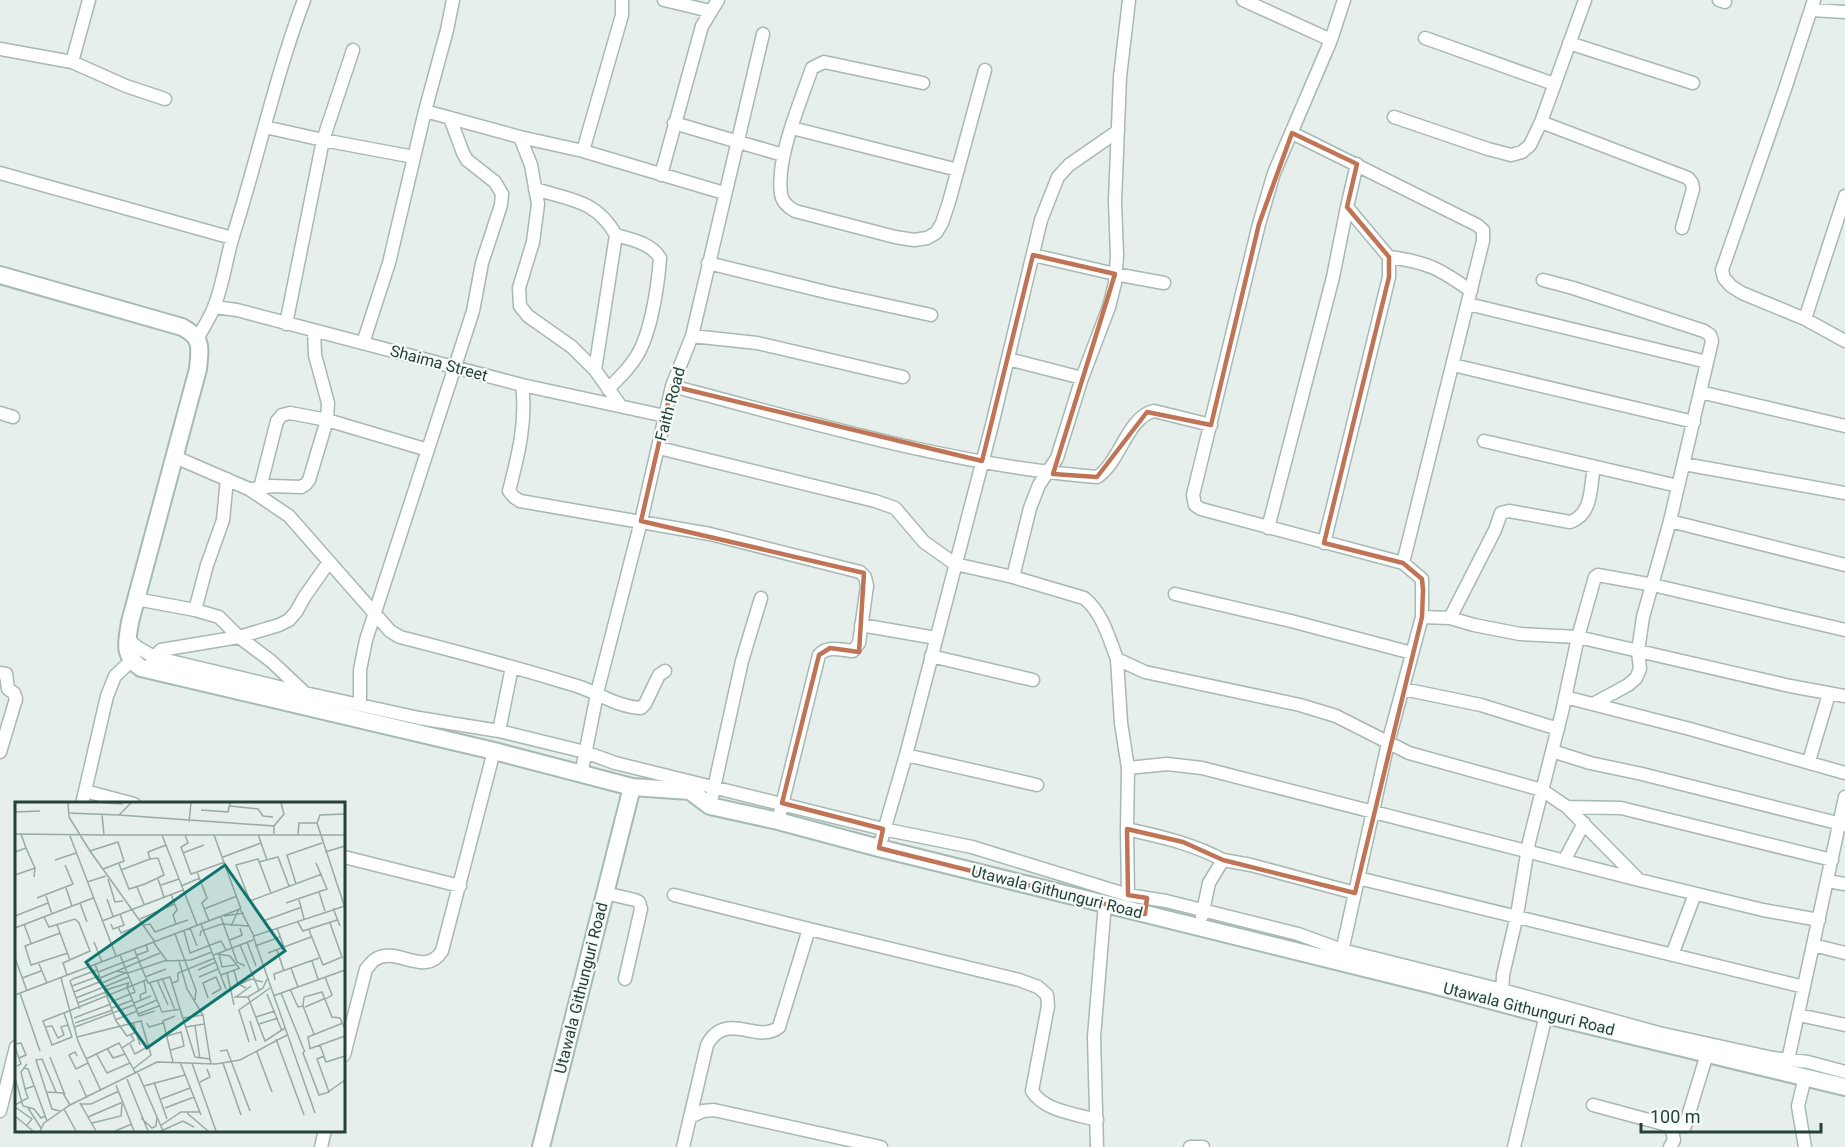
<svg xmlns="http://www.w3.org/2000/svg" width="1845" height="1147" viewBox="0 0 1845 1147" font-family="Roboto,sans-serif">
<rect width="100%" height="100%" fill="#e6efeb"/>
<g fill="none" stroke-linecap="round" stroke-linejoin="round">
<g stroke="#a8b8b2" stroke-width="15">
<path id="street" d="M664,0l46,11
M1243,0l88,40
M1719,0l6,2
M1814,0l-29,89 -63,181 2,8 7,8 11,7 63,26 40,22
M1812,10l33,2
M1425,38l129,46
M1569,43l124,40
M0,49l72,13 54,24 39,13
M72,62l17,-62
M923,83l-99,-21 -12,6c-12,36 -36,89 -31,126 1,8 7,13 14,17l100,26 19,3 13,-2 9,-5 6,-10 7,-21 36,-132
M425,111l95,26 63,14 141,42
M1394,117l94,32 23,6 11,-3 8,-7 11,-23 44,-122
M1541,122l147,56 4,5 1,6 -11,39
M674,123l109,32
M265,127l58,13 91,17
M792,128l166,42
M1292,133l185,92 6,5v11l-80,322
M520,137l11,28 7,39 -5,38 -14,46 1,18 8,10 44,31 23,23 25,35
M583,151l39,-136v-15
M0,173l232,65
M661,175l41,-149 16,-26
M535,189c36,11 61,11 81,46l-21,135
M1347,207l42,50c39,5 51,12 82,34
M1033,255l82,19 49,9
M708,263l122,30 101,22
M1543,280l30,8 131,43 6,4 2,6 -42,180 -27,96 -5,34 2,18 -4,9 -8,7 -35,19
M1468,304l239,58
M215,307l22,3 285,75 143,31
M1805,319l40,-123
M286,324l37,-184 30,-90
M692,336l65,7 146,34
M197,339c6,-11 13,-21 17,-32 9,-22 12,-48 19,-71 25,-78 42,-159 71,-236
M363,343l26,-80 36,-152 22,-81 6,-30
M1008,359l74,19
M1453,365l241,57
M522,385c5,36 -4,71 -13,106l5,6 6,4 190,33 150,38 5,5 2,9 -8,57 -6,8c-12,-1 -25,-6 -34,4l-41,166
M672,386c138,36 283,80 425,91 22,-13 31,-61 57,-66l57,14
M608,389c10,-10 21,-20 28,-32 15,-23 22,-71 24,-99 -9,-15 -28,-18 -44,-23
M1700,392l145,34
M0,413l13,4
M1484,441l194,45
M659,448l216,53 20,7 29,34 31,22 58,13 71,21c18,14 25,40 33,61l28,13 155,33 36,11 73,37 133,37 25,17 72,73
M175,457l74,32 40,27 101,115 10,6c59,15 118,31 177,49 22,7 40,21 64,22l4,-4 14,-29 6,-4
M1684,464l161,29
M260,488l17,-67 5,-6 8,-2 37,7 101,30
M253,489l19,-3 29,1 5,-3 3,-4 18,-60 1,-17 -13,-48 -1,-24
M1670,521l175,44
M1268,528l65,-251 14,-70 10,-43
M1324,543l65,-266v-20
M1013,577l17,-69 9,-23 18,-27 25,-80 27,-71 6,-24 2,-27 -2,-55 5,-124 9,-77
M1175,594l116,27 121,32
M136,599l59,11 24,7 20,20 32,24 34,32 114,25 80,13 86,21 30,11 69,17 199,49 89,18 156,48 38,6 132,33 44,16 160,40 157,43 114,25 35,4 37,10
M195,610l12,-45 16,-45 4,-41
M1422,617l28,1 24,7 46,9 58,3 212,49 55,10
M1450,618l45,-88 6,-17 8,-2 61,11c23,-8 20,-34 24,-55
M861,625l75,13
M127,638l10,9 17,10 150,36
M931,656l102,24
M1117,659l4,64 7,45 -1,61 1,66
M149,670l5,-13 7,-7 78,-13 40,-12 10,-5 7,-8 9,-16 24,-34
M0,673l6,1 2,15 6,4 2,6 -16,53
M1403,689l78,16 77,24
M1565,697l125,32 155,44
M360,704v-34l6,-30 107,-329 9,-48 19,-58 1,-11 -7,-12 -28,-22 -4,-7 -13,-35
M499,731l13,-64
M1552,751l38,12 52,11 203,51
M906,755l131,30
M1809,761l20,-67
M1128,768l39,-4 35,4 437,112 124,30 56,10
M581,775l17,-86 43,-168 31,-135 20,-50 71,-302
M85,791l49,13
M82,804l25,-108 8,-20 16,-15
M710,806l32,-145 19,-63
M1567,807l54,1 211,52
M1127,829c34,8 64,14 96,31
M879,848l27,-93 86,-330 49,-205 17,-43 11,-12 49,-34
M344,857l116,29
M1564,861l20,-38
M1358,878l446,109
M1828,881l17,3
M605,893l30,7 4,2 2,7 -16,70
M674,895l135,34 -30,98c-21,18 -53,-18 -72,18l-24,102
M1202,916l7,-33 14,-23 28,5 104,28
M809,929l210,51 19,7 9,8 1,11 -16,85c12,20 44,23 65,29
M1813,945l32,8
M1672,955l23,-61
M1341,956l47,-213 34,-126v-38l-19,-16 -202,-54 -6,-4 -2,-10 66,-271 15,-51 57,-133 13,-40
M1502,999l1,-24 14,-60 12,-73 33,-130 16,-75 17,-60 3,-2 55,10 192,45
M1799,1015l46,10
M344,1055l22,-86c3,-3 6,-8 10,-10 21,-13 49,19 66,-8l52,-200
M1784,1065l4,-5 57,-263
M1805,1077l-7,29 7,41
M1593,1105l78,21
M0,1111l16,-64
M690,1117l13,-6 11,-1 167,37
M321,1147l4,-17
M1097,1147l-3,-110 11,-134
M1190,1147h13
M1514,1147l32,-132
M1670,1147l4,-7 -3,-14h14l22,-72"/>
</g>
<g stroke="#a4bbb3" stroke-width="20">
<path id="secondary" d="M0,275l182,52c21,11 18,20 16,42l-68,253c-3,21 -8,33 11,46l353,83 138,36 58,4 20,15 68,15 101,27 554,137 113,30 299,72
M541,1147l91,-360"/>
</g>
<use href="#street" stroke="#fff" stroke-width="12"/>
<use href="#secondary" stroke="#fff" stroke-width="16"/>
</g>
<path fill="none" stroke="#c07456" stroke-width="4.5" stroke-linejoin="round" d="M1292,133l65,31 -10,43 42,50v20l-65,266 79,20 19,16 1,11 -1,27 -67,276 -132,-33 -40,-18 -56,-13 1,66 19,3 -2,16 -266,-66 4,-19 -101,-26 37,-148 11,-7 29,4 5,-79 -223,-52 31,-135 310,75 51,-206 82,19 -62,200 44,3 50,-65 64,13 48,-201z"/>
<g text-anchor="middle" dominant-baseline="central" stroke-width="4.5" stroke-linejoin="round" paint-order="stroke">
<g font-size="16" fill="#24423a" stroke="#f7fbf9">
<text transform="translate(439 363) rotate(15)">Shaima Street</text>
<text transform="translate(670 404) rotate(-75)">Faith Road</text>
<text transform="translate(1057 892) rotate(14)">Utawala Githunguri Road</text>
<text transform="translate(581 988) rotate(-76)">Utawala Githunguri Road</text>
<text transform="translate(1529 1009) rotate(14)">Utawala Githunguri Road</text>
</g>
</g>
<g transform="translate(15 802)">
<rect width="330" height="330" fill="#e6efeb"/>
<path fill="none" stroke="#98aaa4" stroke-width="1.5" d="M53,1l1,14 21,34 65,91M90,1l18,1M215,4l28,3 5,7 10,1M186,8l27,2 2,-9M0,10l25,-1M53,11l51,2 12,-12M87,12l2,21h241M104,13l155,11v8M174,20l2,-19M302,21l27,82M259,24l10,-12 -3,-11M0,32l89,1M147,33l35,90M170,33l3,8 -7,4 10,27 6,-2M199,33l27,74M283,33l1,-12h18l3,-8 25,-1M55,34l46,120M246,41l6,17M11,46l9,20M75,49l28,-9 6,19 -21,8M0,50l11,-4 -5,-14M310,50l20,-6M168,51l21,-8M208,55l38,-14 -3,-9M40,58l21,-7M244,60l19,-5 11,29M104,62l10,25 16,-5 19,-9 -6,-17 -8,1 -2,-7 18,-7M106,68l29,-11M0,73l20,-7 -1,9M93,77l7,23 8,-1M143,77l6,18M72,80l19,-6M281,82l-9,-29 35,-12M146,83l18,-6M166,84l19,-8M122,85l7,17M51,86l6,18M304,90l6,19M256,91l-13,-34 -22,6 14,36 72,-27M156,92l6,16 -4,5 3,9 12,-4M31,94l6,18M22,96l36,-14 -8,-19M92,97l6,17M284,98l5,19M65,101l7,19M271,101l41,-14 -11,-26M318,106l7,18M189,107l33,-13M0,114l33,-13M209,114l20,-3M29,115l5,10 26,-8 4,4 11,28 -27,12 4,12M206,115l16,45 8,4M125,117l35,-15M87,119l81,-31M194,119l-7,-18 5,-5 -10,-26 28,-10M248,119l39,-14M282,119l6,10 34,-11M9,122l7,19M96,122l2,5 11,-4 -4,-11M186,122l25,65M42,123l13,35M129,123l6,-1 5,8 21,-8M216,124l8,-17M103,125l3,6 17,-7M0,126l78,-30M175,126l7,18M262,126l7,19M294,128l14,35 19,-8 -12,-34M169,129l6,22 31,-12 5,9M45,131l-35,13 6,19 37,-12M160,132l21,56 -1,10M185,134l1,-5 21,-7 26,2M238,134l62,177M215,138l12,-5 -2,-7M79,140l8,20M232,140l9,24M139,141l13,18M225,143l19,45M240,144l25,-9M119,147l14,34 22,-6 25,80 15,2 1,5M262,148l7,21M253,151l43,-16M203,152l12,2 9,12M204,152l3,13 13,-2M122,153l11,-4 -2,-6M199,153l39,-15M0,156l12,33M164,159l8,28 16,26 7,44M297,159l6,18M24,162l8,19M80,162l21,57 11,15 9,-4M276,166l7,19M183,168l18,-8M101,169l12,2 36,-12 27,-1 21,-8M219,169l4,13 8,4M83,170l39,-15M212,171l7,32M206,173l19,-7M130,175l21,-8M184,175l19,-8M310,175l7,18 -6,4M7,176l19,-7M46,176l17,63 23,50M85,176l60,-25M147,176l13,32M58,177l-3,2 10,28M58,177l24,-9M142,178l11,25M260,178l-1,-6 45,-16M114,180l-2,5 12,29 16,-5M87,181l23,-10M135,181l12,29 19,-3M157,181l6,-2v-8l37,-15M57,184l27,-10M217,186l19,-9 12,3M275,187l8,18 5,-1 1,-9 18,-5 10,25 8,1 5,11M91,188l22,-7M59,190l28,-11M5,191l20,58M266,191l23,57M252,192l15,37M0,193l225,-86 14,27 91,-30M258,194l72,-26M219,195h14l15,-9 4,-9M221,195l15,-11M233,195l17,44 20,-13M61,196l53,-21M193,196l-5,-15 13,-6 5,12 -9,5M126,198l-1,-5 6,-3 -2,-11M96,200l24,-10 -15,-37M63,201l28,-11M119,201l17,-7M288,204l11,28M290,205l21,-9M97,206l21,-8M121,207l21,-9M49,211l8,24 -20,8 -9,-24zM49,211l82,-33M123,212l21,-8M241,215l19,-6M59,216l37,-14M168,216l20,-3M100,218l22,-9M235,219l6,20M118,220l7,23M60,221l38,-13M132,221l2,4 14,-4M244,222l19,-6M180,224l5,33M30,225l7,-1 6,12 6,-3 -3,-8 7,-2M60,225l59,-22M171,225l18,-3M152,234l14,-4 3,14 -13,4M62,235l64,-16 10,34 -18,14M261,237l28,76M234,240l-10,-32 31,-22M0,242l6,-1 5,12 -7,3M115,242l5,10 14,-8M305,243l6,17 19,-6M0,245l6,17 -4,2M92,246l6,10 12,-4M107,246l12,-8 -3,-5M295,246l-2,-11 35,-14M294,247l36,-13M290,248l-2,3 16,42 10,-3 -12,-33 7,-3M205,249l7,-1 23,61M242,250l15,40M81,251l11,20 23,-10M62,254l-2,-4 -6,3 7,14 12,-6M35,255l15,38M71,257l33,-16 17,31M158,260l-10,-41 12,-5M165,260l21,53M177,261l24,68M208,261l18,52M9,266l4,1 19,52M123,271l25,58M0,276l8,28 11,3 7,9 4,-2M112,277l21,52M64,278l8,18M139,280l13,37M185,280l10,-5 -3,-8M101,283l18,46M129,284l41,-11M10,287l-4,-17 6,-8M31,290l17,1 7,12M41,290l-14,-33 -6,1 16,49 8,2M313,290l17,-12M146,297l29,-11M65,301l16,28M66,302h10l28,-13M0,303l13,-7 -3,-9 9,-3M0,305l17,12 -5,6M13,306l13,20M150,306l29,-11M49,307l12,22M172,311l21,18M0,314l18,15M73,315l35,-15M126,316l11,10 4,-2 1,-9M77,321l29,-7 1,-12M145,324l21,-14h19M25,329l4,-8 26,-18 87,-43 59,2 24,-4 47,-25M100,329l17,-7M146,329l22,-10 11,6"/>
<path fill="#0f766e" fill-opacity="0.15" stroke="#0f766e" stroke-width="3" d="M210,63l60,86 -138,97 -61,-86z"/>
<rect width="330" height="330" fill="none" stroke="#24423a" stroke-width="3"/>
</g>
<path d="M1641 1123v9h180v-9" fill="none" stroke="#24423a" stroke-width="3"/>
<text x="1650" y="1123" font-size="18" fill="#24423a" stroke="#f7fbf9" stroke-width="4.5" paint-order="stroke">100 m</text>
</svg>
